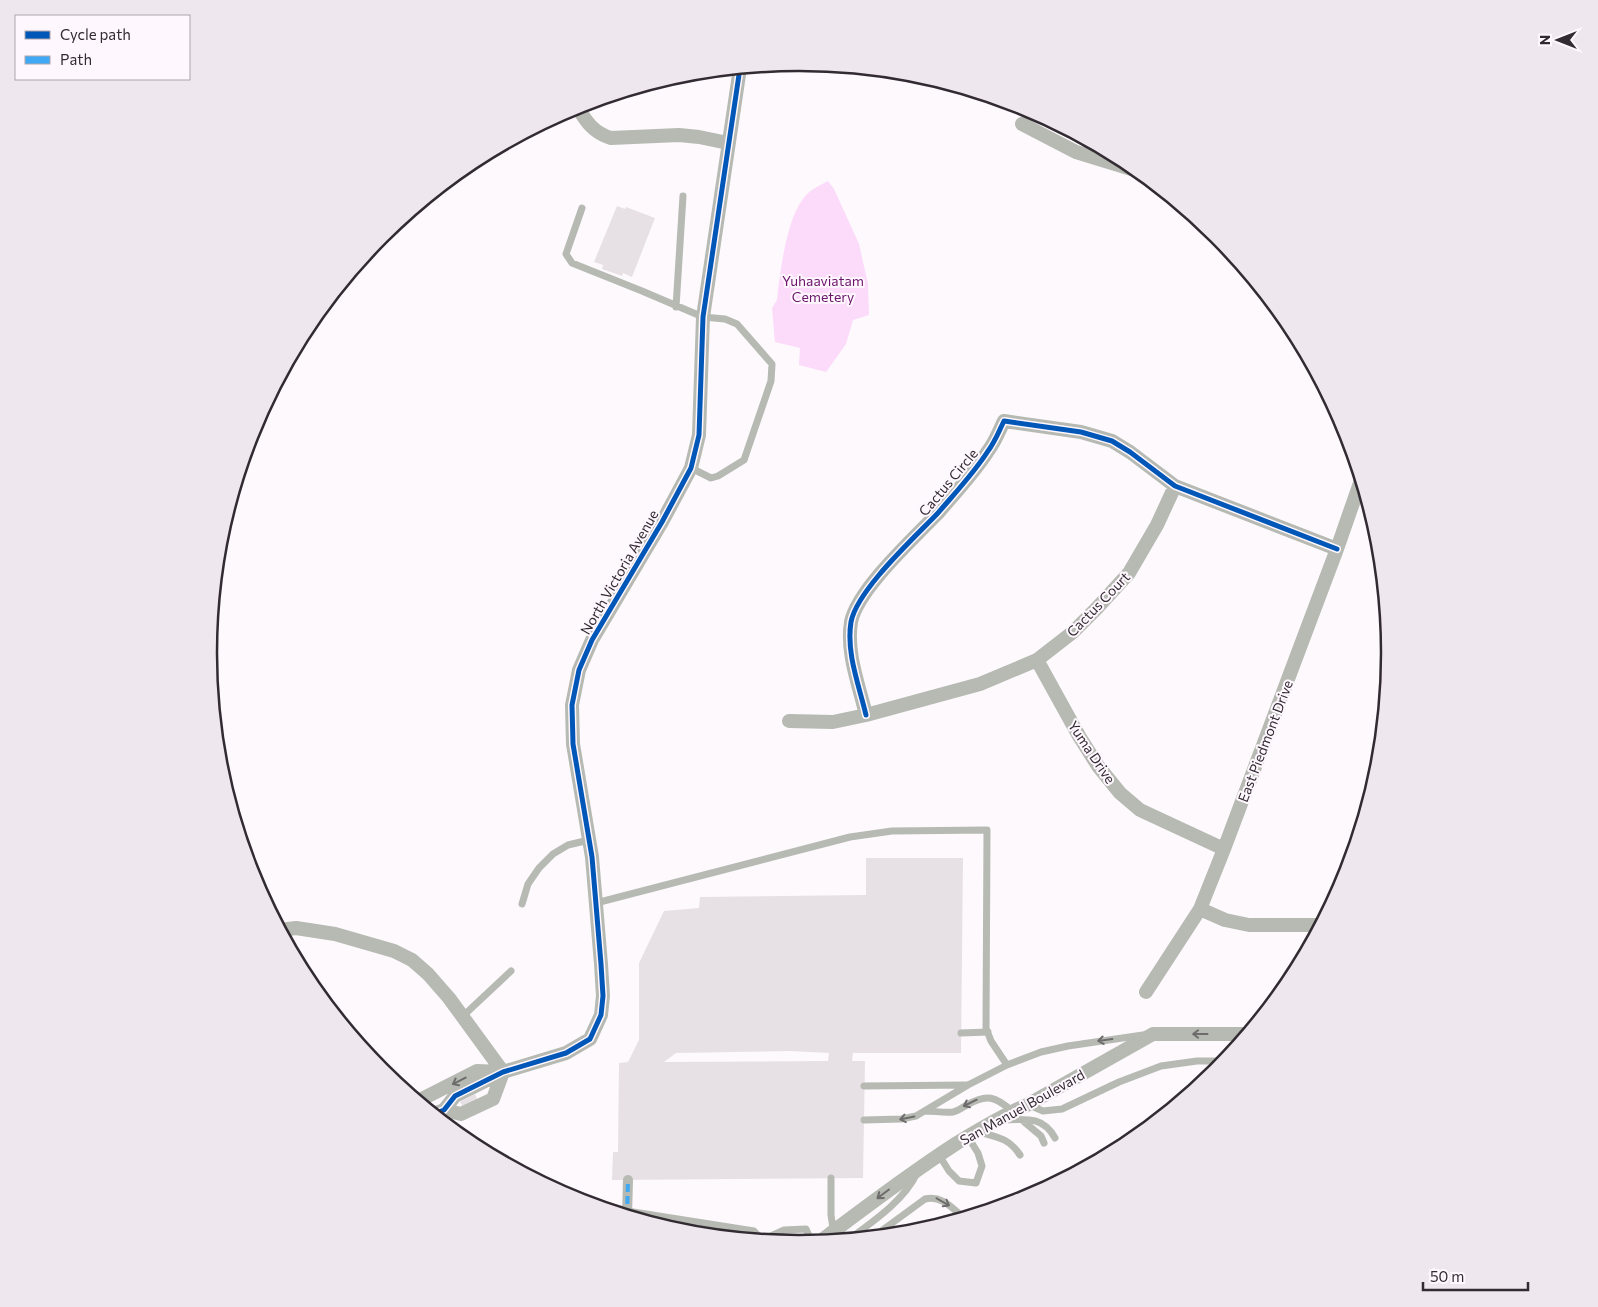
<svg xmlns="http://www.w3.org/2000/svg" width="1598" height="1307" viewBox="0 0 1598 1307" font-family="Commissioner,sans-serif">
<rect width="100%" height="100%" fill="#fdf9fd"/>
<path fill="#fcdafa" d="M828,181l6,8 25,55 9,40 1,31 -16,5 -7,24 -20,28 -27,-7 1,-17 -25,-6 -3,-34 5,-8c3,-27 9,-79 26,-101 6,-9 16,-13 25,-18z"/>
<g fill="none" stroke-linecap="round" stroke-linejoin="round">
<path stroke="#d6a4d4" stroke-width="4.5" d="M680,1232l7,1"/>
</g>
<path fill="#e7e1e6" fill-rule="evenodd" d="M617,206l8,3 1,-2 29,11 -23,59 -9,-4 -1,3 -20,-7 1,-4 -9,-3z
M866,858h97l-2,195h-108l-1,8h13l-2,117 -251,2 1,-28h5l1,-89 9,-1 11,-22v-77l25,-52 35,-3 1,-11 166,-2zM790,1051l39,2 -1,8 -164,1 12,-9z
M475,1094l3,7 -14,8 -4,-7z"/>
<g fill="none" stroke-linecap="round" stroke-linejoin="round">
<path stroke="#b6bab2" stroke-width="7" d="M582,208l-16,46 6,9 70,28 61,26 22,2 12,5 35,40 -1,17 -27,79 -26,16 -7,2 -20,-10
M676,307l7,-111
M596,903l254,-66 42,-6 95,-1 -1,198 5,13 16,24
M522,904l6,-20 11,-16 14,-14 15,-9 21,-5
M463,1016l48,-45
M961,1033l27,-1
M864,1086l103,-1
M1029,1105l14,6 19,-2 57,-27 42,-16 36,-5h29
M925,1111c9,0 19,2 28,1 5,-1 10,-5 14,-7 20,-12 29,-8 45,6
M864,1120l37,-1 15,-3 52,-31 39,-20 34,-13 27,-6 75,-11
M1003,1120c23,-1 40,-4 52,18
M1022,1120l19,16 3,7
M979,1132c18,5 30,6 41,23
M939,1155l10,16 10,10 17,2 6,-17 -4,-13 -10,-16
M560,1193l67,18 127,20 8,9 -1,1
M873,1237l52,-38c17,-4 27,9 39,19
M762,1240l22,-10 22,-1 6,14
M848,1240c24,-18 56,-39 69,-67"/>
<path stroke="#b6bab2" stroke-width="14" d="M577,106c9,16 17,27 34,32l68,-3 20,2 29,6
M1022,124l54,28 62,19
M1037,660l42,76 19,30 22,27 20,17 84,39
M866,715c-7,-30 -20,-62 -15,-93 6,-32 63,-84 87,-109 17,-20 36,-40 50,-62 7,-9 11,-20 16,-30l77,11 31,9 18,11 45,34 162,63
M789,721l44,1 33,-7 114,-31 57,-24 36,-28 24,-24 32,-35 28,-48 18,-39
M1200,909l25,11 24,5h72
M280,930l16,-2 39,6 59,17 18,9 16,14 21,24 54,74
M1146,992l54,-83 24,-60 113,-300 24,-69
M418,1101l59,-30 25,1
M444,1110l17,4 32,-15 10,-27
M433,1114l11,-4 11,-14 48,-24 63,-19 24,-14 11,-24 2,-19 -2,-32 -9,-107 -19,-113 -1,-39 7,-35 13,-30 70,-118 29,-54 8,-33 4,-118 37,-249
M818,1243c46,-35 91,-69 139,-100 23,-14 46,-28 70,-38l126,-71h95"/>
<path stroke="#b6bab2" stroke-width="7" d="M831,1178v37l4,26"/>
<path stroke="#b6bab2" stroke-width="10" d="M627,1216l1,-36"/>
<path stroke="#3fa9f5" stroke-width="4" stroke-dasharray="8 4" stroke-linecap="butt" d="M627,1216l1,-36"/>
<g stroke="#fff7fe" stroke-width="8">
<path id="cycleway" d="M866,715c-7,-30 -20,-62 -15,-93 6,-32 63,-84 87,-109 17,-20 36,-40 50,-62 7,-9 11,-20 16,-30l77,11 31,9 18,11 45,34 162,63
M433,1114l11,-4 11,-14 48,-24 63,-19 24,-14 11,-24 2,-19 -2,-32 -9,-107 -19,-113 -1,-39 7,-35 13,-30 70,-118 29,-54 8,-33 4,-118 37,-249"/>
</g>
<use href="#cycleway" stroke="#0057b8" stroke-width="5"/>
</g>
<defs><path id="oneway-shaft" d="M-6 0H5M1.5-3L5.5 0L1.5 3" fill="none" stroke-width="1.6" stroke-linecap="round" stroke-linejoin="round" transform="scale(1.25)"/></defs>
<g stroke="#6d6b6c">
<use href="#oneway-shaft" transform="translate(1200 1034) rotate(-180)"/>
<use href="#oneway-shaft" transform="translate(1105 1040) rotate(172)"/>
<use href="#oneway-shaft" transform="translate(459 1081) rotate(153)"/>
<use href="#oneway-shaft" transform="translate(970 1103) rotate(154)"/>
<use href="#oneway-shaft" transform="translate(907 1118) rotate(169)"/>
<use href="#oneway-shaft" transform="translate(883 1194) rotate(143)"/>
<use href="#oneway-shaft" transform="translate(943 1202) rotate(30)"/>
</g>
<g text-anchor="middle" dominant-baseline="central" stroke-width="4" stroke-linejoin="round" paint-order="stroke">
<g font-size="14" fill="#6b166b" stroke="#fff7fe">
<text x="823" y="280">Yuhaaviatam<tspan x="823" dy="16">Cemetery</tspan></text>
</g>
<g font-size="14" fill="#322b32" stroke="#fff7fe">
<text transform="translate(948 482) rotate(-50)">Cactus Circle</text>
<text transform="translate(619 572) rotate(-60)">North Victoria Avenue</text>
<text transform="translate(1098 604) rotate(-46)">Cactus Court</text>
<text transform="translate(1265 741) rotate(-69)">East Piedmont Drive</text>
<text transform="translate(1092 752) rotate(56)">Yuma Drive</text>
<text transform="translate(1022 1107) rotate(-29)">San Manuel Boulevard</text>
</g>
</g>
<path d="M0 0H1598V1307H0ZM217 653a582 582 0 1 1 1164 0a582 582 0 1 1-1164 0Z" fill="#efe7ee" fill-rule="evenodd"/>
<path fill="none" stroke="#322b32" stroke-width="2.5" d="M217 653a582 582 0 1 1 1164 0a582 582 0 1 1-1164 0Z"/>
<rect x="15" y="15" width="175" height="65" fill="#fff7fe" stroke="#ada5ac"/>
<rect x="25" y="31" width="25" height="8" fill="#0057b8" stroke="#ada5ac"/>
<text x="60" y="40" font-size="15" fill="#322b32">Cycle path</text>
<rect x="25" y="56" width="25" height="8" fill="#3fa9f5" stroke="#ada5ac"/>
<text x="60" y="65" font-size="15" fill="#322b32">Path</text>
<g transform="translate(1558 40) rotate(270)" stroke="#fff7fe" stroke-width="4" paint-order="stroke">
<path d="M0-4L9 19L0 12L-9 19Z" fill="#322b32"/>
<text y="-8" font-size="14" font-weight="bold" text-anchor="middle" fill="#322b32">N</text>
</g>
<path d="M1423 1282v8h105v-8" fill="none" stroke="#322b32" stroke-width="2.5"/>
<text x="1430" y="1282" font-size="15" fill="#322b32" stroke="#fff7fe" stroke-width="4" paint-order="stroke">50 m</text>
</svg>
